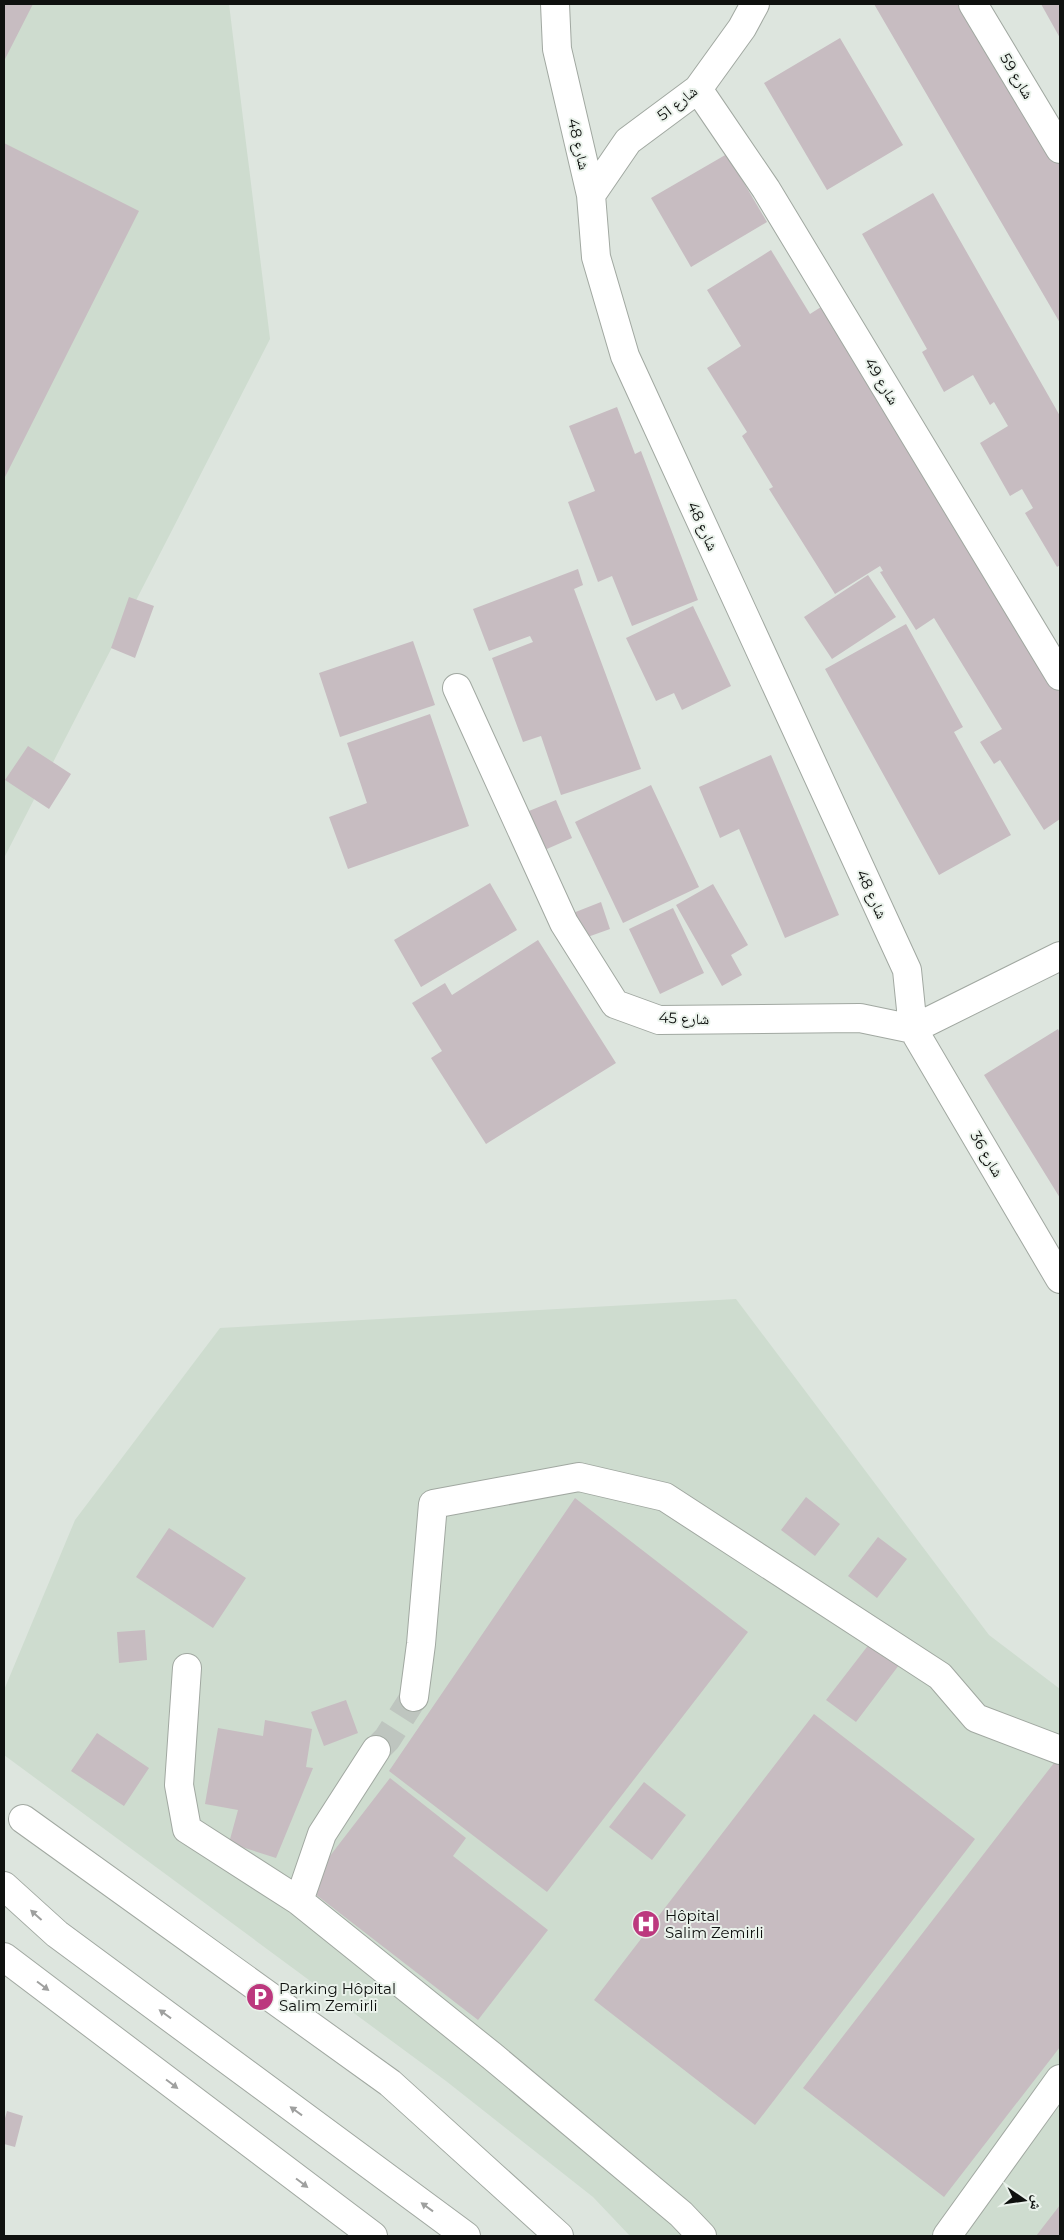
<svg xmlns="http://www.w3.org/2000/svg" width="1064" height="2240" viewBox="0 0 1064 2240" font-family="Montserrat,'Noto Naskh Arabic',sans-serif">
<rect width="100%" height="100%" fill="#dde5de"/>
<path fill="#cedccf" d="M4,4h225l41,335 -266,519z
M736,1299l253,336 71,54v547h-430l-37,-39 -147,-116 -442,-326v-65l71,-170 145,-192z"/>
<path fill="#c7bcc1" d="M4,4h29l-29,57z
M874,4h94l92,159v160z
M1041,4h19v34z
M840,38l63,107 -76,45 -63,-107z
M4,143l135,68 -135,268z
M727,154l40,68 -76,45 -40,-69z
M933,193l127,223v149l-3,2 -32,-54 8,-5 -11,-19 -12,7 -30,-53 28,-17 -14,-24 -4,3 -17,-30 -29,17 -22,-40 5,-3 -65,-115z
M771,250l39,64 11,-7 239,386v126l-16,11 -44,-70 -6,4 -14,-22 22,-13 -68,-111 -18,12 -36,-58 3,-1 -3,-5 -45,28 -66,-105 4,-2 -31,-51 5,-4 -40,-64 34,-22 -34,-56z
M617,407l18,47 6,-3 57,149 -66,26 -20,-50 -14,6 -30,-80 27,-11 -26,-65z
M578,569l5,16 -9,4 67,180 -80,26 -20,-59 -18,6 -31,-84 41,-16 -3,-6 -41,15 -16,-42z
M868,575l28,42 -64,42 -28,-42z
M129,597l25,9 -19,52 -24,-10z
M693,606l38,80 -49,24 -8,-17 -18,8 -30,-63z
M906,624l57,103 -9,5 57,103 -72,40 -114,-206z
M413,641l22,64 -95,32 -21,-64z
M430,714l39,112 -121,43 -19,-52 38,-14 -20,-60z
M28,746l43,28 -22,35 -44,-29z
M771,755l68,160 -54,23 -46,-109 -19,9 -21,-51z
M651,785l48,102 -76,36 -48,-101z
M556,800l16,38 -32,14 -16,-39z
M490,883l27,47 -96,57 -27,-47z
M713,884l35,61 -17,10 11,20 -20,11 -46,-81z
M601,902l9,27 -28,10 -9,-26z
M673,908l31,65 -44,21 -31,-65z
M538,940l78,123 -130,81 -55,-86 11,-7 -30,-48 33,-20 7,12z
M1058,1029l2,4v165l-76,-123z
M806,1497l34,27 -25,32 -34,-26z
M575,1498l173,134 -201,260 -158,-121z
M169,1528l77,50 -33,50 -77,-51z
M878,1537l29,22 -30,39 -29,-22z
M145,1630l2,30 -28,3 -2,-31z
M870,1643l29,22 -43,57 -30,-22z
M346,1700l12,33 -34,13 -13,-34z
M814,1714l161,125 -220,286 -161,-125z
M265,1720l47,9 -6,38 7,1 -37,90 -47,-15 9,-33 -33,-6 13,-76 45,8z
M97,1733l52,35 -25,38 -53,-35z
M1057,1759l3,2v286l-116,150 -141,-109z
M390,1778l76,60 -13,18 95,74 -70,90 -172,-133z
M644,1782l42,33 -34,45 -43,-33z
M7,2111l16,5 -8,31 -11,-3v-22z
M1060,2205v31h-24z"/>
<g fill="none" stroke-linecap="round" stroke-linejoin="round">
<path stroke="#bec5bf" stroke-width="28" stroke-dasharray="28 14" stroke-linecap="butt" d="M376,1750l11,-11 27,-42"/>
<g stroke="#a1a8a1" stroke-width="30">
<path id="minor" d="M555,4l2,45 34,146 5,62 29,99 282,614 6,59 147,250
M973,4l87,145
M698,89l68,100 294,487
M591,195l37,-54 70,-52 44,-61 13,-24
M457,688l107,235 51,81 44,16 201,-2 53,11 147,-73
M187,1668l-8,117 8,44 112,72 193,155 189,158 21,22
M414,1697l7,-53 12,-140 146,-27 86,20 275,179 36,42 84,32
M23,1819l367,264 169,153
M299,1901l23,-67 54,-84
M947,2236l113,-157"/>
</g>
<g stroke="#a1a8a1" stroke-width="30">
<path id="major" d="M4,1886l53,48 409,302
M4,1957l369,279"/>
</g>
<use href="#minor" stroke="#fff" stroke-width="28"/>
<use href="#major" stroke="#fff" stroke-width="28"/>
</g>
<defs><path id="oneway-solid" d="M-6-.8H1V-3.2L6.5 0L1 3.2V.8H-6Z" transform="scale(1.25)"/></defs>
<g fill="#9fa09f">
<use href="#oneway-solid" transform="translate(36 1915) rotate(-138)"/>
<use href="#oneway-solid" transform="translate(43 1986) rotate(37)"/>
<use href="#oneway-solid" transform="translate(165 2014) rotate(-144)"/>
<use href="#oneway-solid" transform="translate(172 2084) rotate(37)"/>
<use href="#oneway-solid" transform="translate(296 2111) rotate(-144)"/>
<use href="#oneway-solid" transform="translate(302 2183) rotate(37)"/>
<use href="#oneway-solid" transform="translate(427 2207) rotate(-144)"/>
</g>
<defs>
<g id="hospital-disc" transform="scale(1.4375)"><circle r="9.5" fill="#bc387e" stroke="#eaf2eb"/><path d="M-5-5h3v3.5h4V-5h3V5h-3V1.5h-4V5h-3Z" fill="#fff"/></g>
<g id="parking-disc" transform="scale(1.4375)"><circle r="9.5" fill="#bc387e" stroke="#eaf2eb"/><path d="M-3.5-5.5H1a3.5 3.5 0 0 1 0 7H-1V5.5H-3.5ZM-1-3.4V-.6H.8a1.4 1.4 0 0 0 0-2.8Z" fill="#fff"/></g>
</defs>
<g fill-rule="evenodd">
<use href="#hospital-disc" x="646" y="1924"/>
<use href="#parking-disc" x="260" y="1997"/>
</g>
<g text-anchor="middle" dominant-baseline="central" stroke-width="4" stroke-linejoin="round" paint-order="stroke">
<g font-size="15" fill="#0f110f" stroke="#eaf2eb">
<text transform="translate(1017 76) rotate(59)">شارع 59</text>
<text transform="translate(677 103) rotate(-38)">شارع 51</text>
<text transform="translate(579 144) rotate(77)">شارع 48</text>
<text transform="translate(882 381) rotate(59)">شارع 49</text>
<text transform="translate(703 526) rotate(65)">شارع 48</text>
<text transform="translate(872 894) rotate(65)">شارع 48</text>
<text transform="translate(684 1018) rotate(2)">شارع 45</text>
<text transform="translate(987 1154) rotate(60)">شارع 36</text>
</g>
<g font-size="15" fill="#0f110f" stroke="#eaf2eb" text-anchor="start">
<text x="665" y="1915">Hôpital<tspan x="665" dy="17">Salim Zemirli</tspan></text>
<text x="279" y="1988">Parking Hôpital<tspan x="279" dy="17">Salim Zemirli</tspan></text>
</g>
</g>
<rect width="1064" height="2240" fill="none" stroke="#0f110f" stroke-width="10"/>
<g transform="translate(1024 2200) rotate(103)" stroke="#eaf2eb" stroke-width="4" paint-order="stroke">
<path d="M0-4L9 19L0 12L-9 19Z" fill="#0f110f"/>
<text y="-8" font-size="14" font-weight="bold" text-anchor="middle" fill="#0f110f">ش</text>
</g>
</svg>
